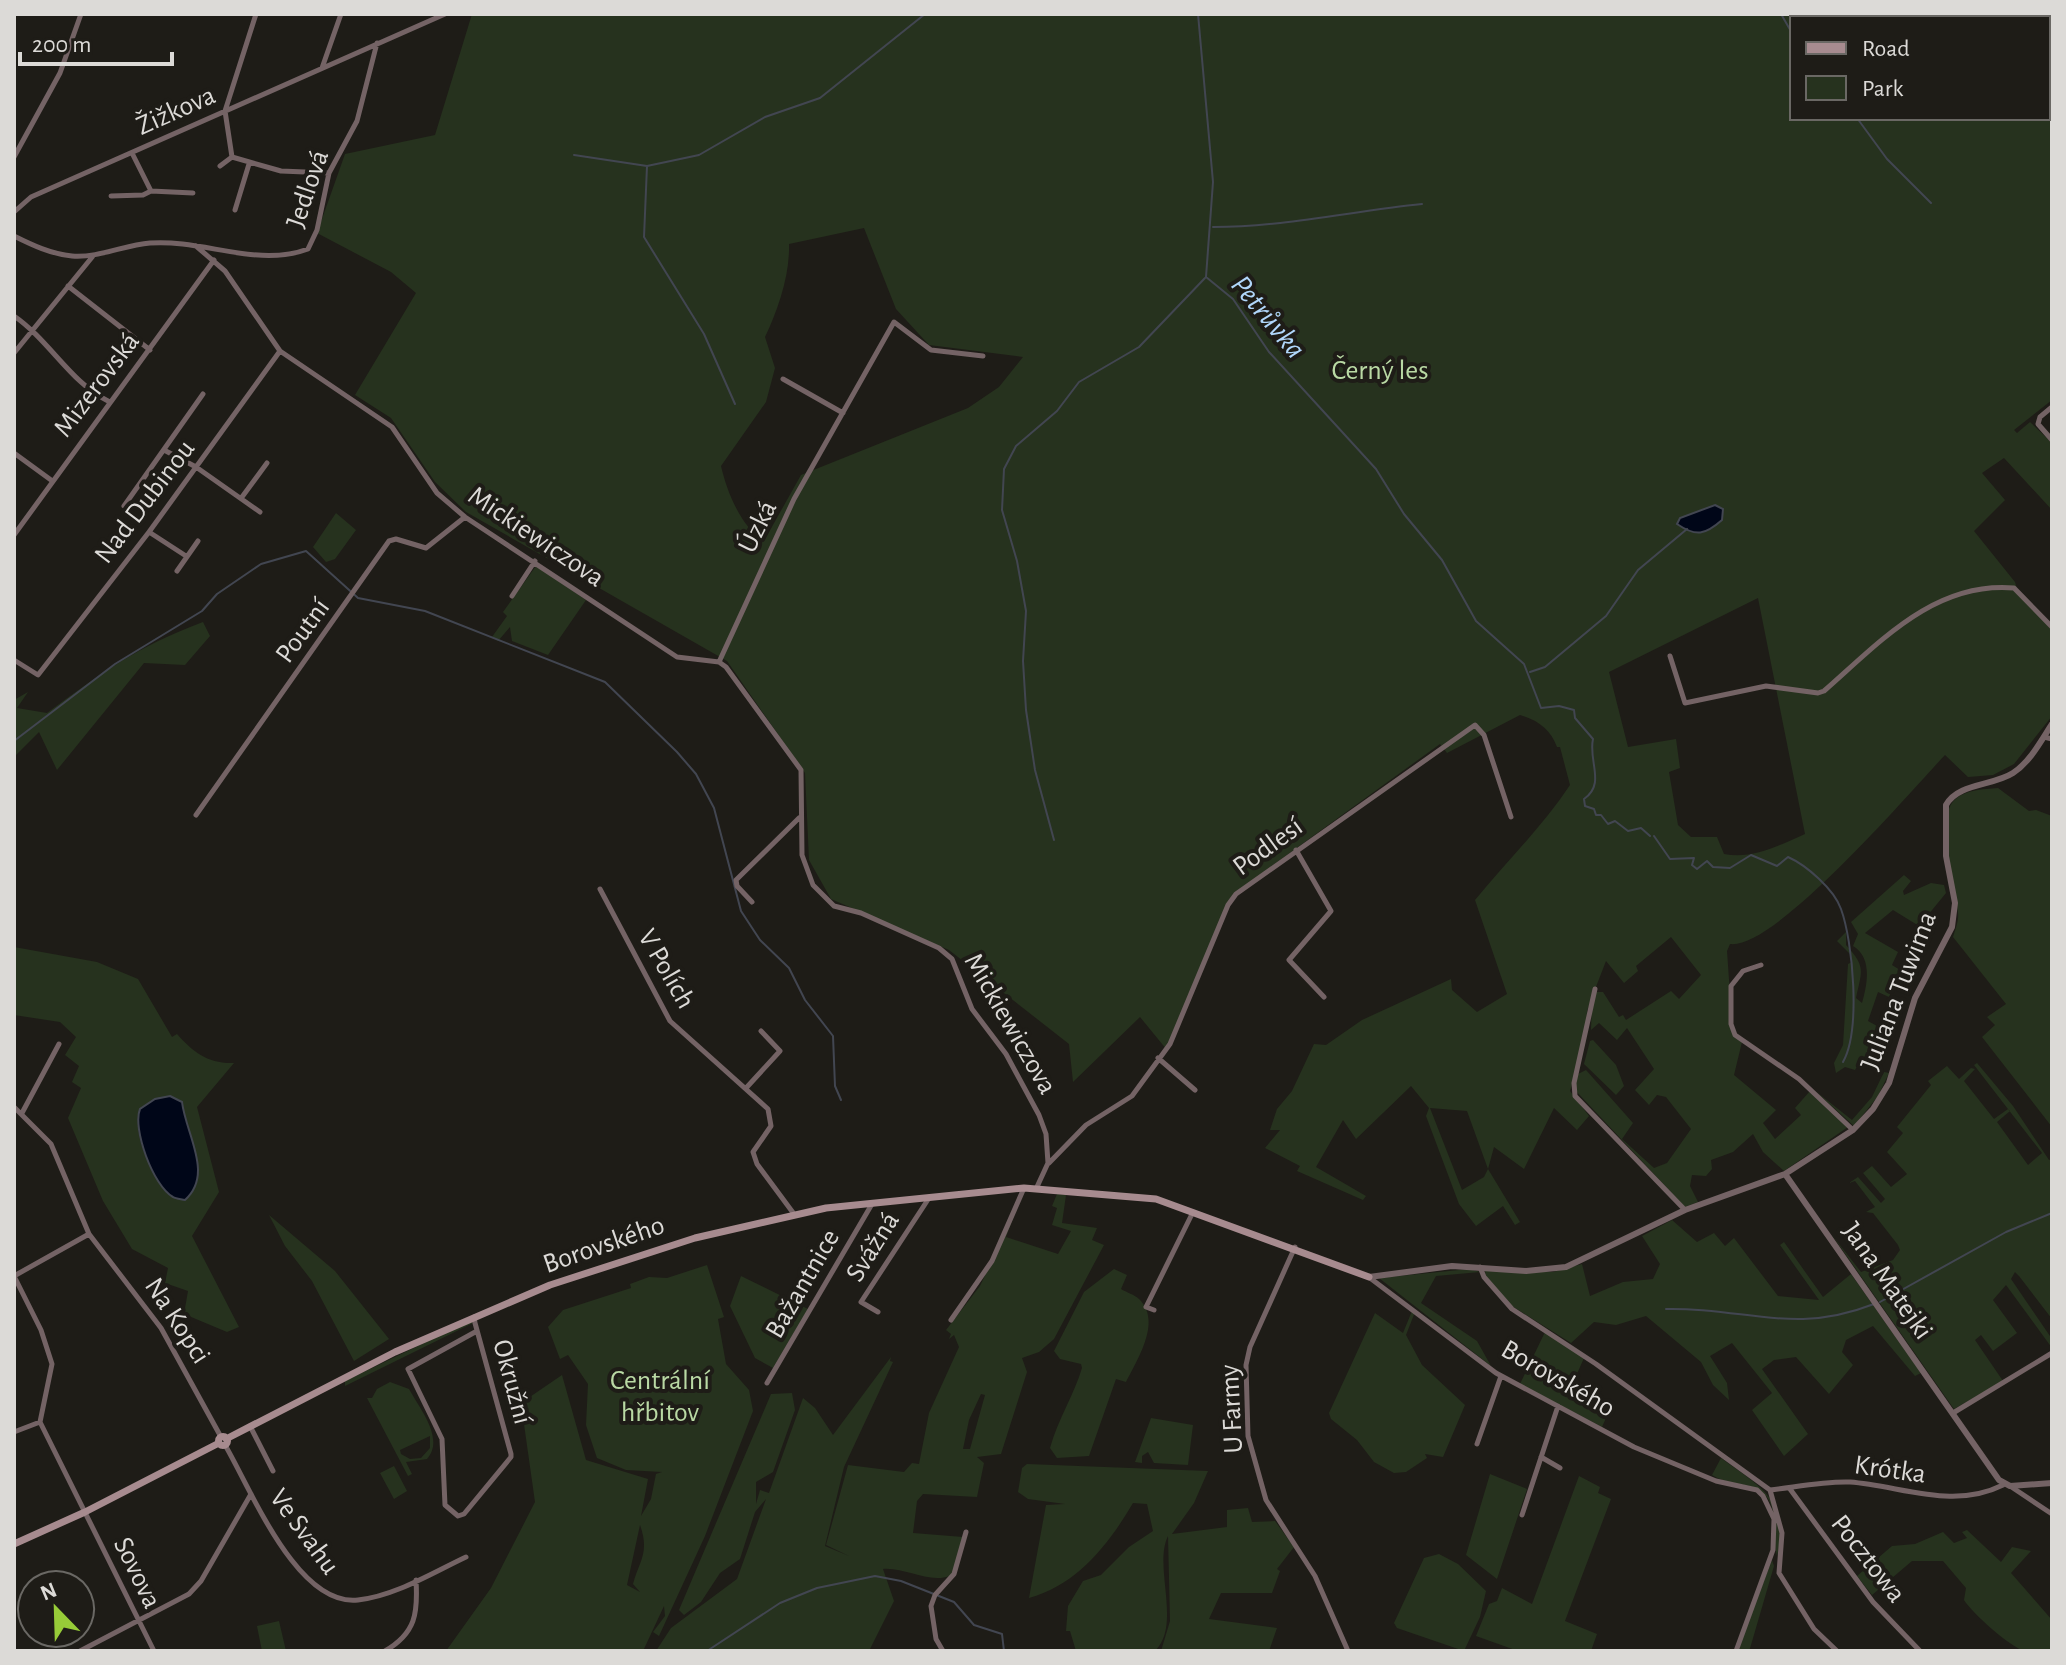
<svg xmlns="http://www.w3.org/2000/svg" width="2066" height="1665" viewBox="0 0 2066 1665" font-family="'Alegreya Sans',sans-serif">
<rect width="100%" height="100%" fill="#1e1c17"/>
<path fill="#26321e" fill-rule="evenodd" d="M472,14h1580v386l-38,30 3,3 13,-11 22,21v67l-48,-52 -22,15 23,27 -31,31 41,51 3,10 34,38v86l-38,48 -21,11 -25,2 -23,-22c-34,36 -170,195 -215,189l-3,7 6,85 9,6 -8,33 42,35 -13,13 12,16 26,-24 -6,-7 15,-17 38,36 -64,44 -21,-19 -10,-18 -20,18 -22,8 1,9 -6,7 -14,-1 -2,11 8,16 -13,5 -111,-118 4,-15 8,-4 47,53 -11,16 32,29 13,-5 24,-34 -25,-32 -9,-2 -8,10 -14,-15 19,-21 -27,-41 -10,12 -18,-17 -8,7 1,-32 -5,13 -1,27 -16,53 19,25 -12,14 -23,-22 -30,61 -30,-22 -6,22 32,53 -5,3 -12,-19 -27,20 -17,-22 -33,-88 3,-8 -18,-22 -55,53 -13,-19 -27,47 50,29 -3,4 -66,-29 3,-5 -35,-18 15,-18h-10l7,-21 15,-18 22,-47 12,1 36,-25 89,-41 1,11 25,22 30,-18 -32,-94c32,-39 67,-73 95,-115l-10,-38h-3c-6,-17 -19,-27 -37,-32l-73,38 -7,-9 -207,150 -66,156 -27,-33 -67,65 -4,-38 -120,-94 -118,-51 -22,-39 -4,-87 -78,-112 -261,-149 -31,-30 -44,-64 -36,-23 61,-102 -25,-21 -74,-39 28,-79 90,-19zM1792,18h256v100h-256zM864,228l32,81 33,36 94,12 -24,30 -31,21 -167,67 -37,66c-23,-14 -37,-49 -43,-75l45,-64 9,-34 -10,-31c13,-27 25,-62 24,-93zM1758,598l47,236c-25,11 -53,26 -81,20l-7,-17h-26l-13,-12 -9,-53 11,-4 -4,-29 -48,8 -19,-75zM1671,937l30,38 -22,24 -8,-8 -45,29 -3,-5 -4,2 -16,-25h-9l12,-31 18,22 14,-12 -2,-5zM1430,1108l37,3 21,58 -4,8 -22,13z
M336,513l20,17 -21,29 -9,3 -13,-15z
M536,566l50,34 -38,55 -36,-14 -2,-14 -12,14 -6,-4 15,-21 -4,-4z
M203,622l7,14 -25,29 -41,-2 -87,107 -18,-38 -25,25v-57l14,-8 -11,16 30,5c56,-41 89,-66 156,-91z
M1998,788l31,23 7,-1 16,6v311l-70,-90 13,-12 -8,-8 19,-13 -53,-67c2,-7 6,-16 5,-24 -2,-27 -22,-87 -6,-110 9,-13 32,-14 46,-15z
M1904,875l7,6 -8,10 1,4 27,-12 13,2 2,8 -27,33 -26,-16 -28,23 33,19 -6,13 8,5 -11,27 -11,-5 -10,29 9,5 -11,20 14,3 -6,16 -12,-7 -7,12 -10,-3 -9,6 -2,-10 9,-18 5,-81 4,-2 -1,-7 -14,-14 9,-9v13c20,22 16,25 10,53l6,5c5,-18 11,-45 -9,-57l5,-12 -7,-12z
M14,947l83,15 41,17 34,58 5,-3c16,18 31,30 57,29l-37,44 22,85 -27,44 47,91 -12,5 -43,-18 4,-23 -23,-8 3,-15 -36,-19 -29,-48 -35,-83 13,-30 -9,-6 7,-16 -14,-11 11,-18 -16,-15 -46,-7zM179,1099c4,8 4,17 7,25 9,23 23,59 -2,76 -27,-11 -49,-55 -46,-85z
M1593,1040l23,25 8,21 -8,9 -32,-31 6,-23z
M1977,1063l36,43 36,54 3,-1v160l-33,-43 -4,-4 -4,7 41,60v9l-46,-63 -13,15 24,33 -24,18 -12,-16 -6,5 28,41 -49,28 -122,-174 29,37 32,-12 7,-10 -2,-5 -25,-32 -7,-1 9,-5 -20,-26 -6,2 9,-6 23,26 4,-4 -22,-26 9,-7 19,21 16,-13 -20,-22 16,-19 -6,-6 34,-42 -3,-4 19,-15 12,13 12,-11 4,1 -11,12 30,38 14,-10 2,2 -13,11 31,43 14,-12 -68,-88z
M1884,1072l5,1 -11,23 -24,30 -40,-36 38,30 20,-23z
M1057,1194l9,1 -4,28 35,5 -5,12 12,5 -50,94 -15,13 -17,6 5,14 -26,82 -24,3 7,6 -7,34 -54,-3 -6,7 -4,32 50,4 -11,38c-22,10 -46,-8 -69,-6l11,32 -25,50h-213l15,-23 66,-49 29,-80 -11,13 -15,47 -20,14 -19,29 -17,13 -5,-5 92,-216 21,-1 3,17 -22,62 -17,10v22l4,-14 9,3 34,-95 12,10 18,27 58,-78 -1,4 3,1 -49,105 -19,79 24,10 -23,-11 22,-80 56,7 8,-9 7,1 10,-51 30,-66 -5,-12 -5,4 2,-5 -5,-4 34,-44 37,-78 -11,29 52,17 13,-23 -19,-6 5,-17 -5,-2zM981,1394l4,1 -15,54h-7l6,-29z
M269,1215l66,56 54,68 -35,22 -42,-80 -27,-35z
M1672,1220l25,22 17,-9 11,13 9,-8 44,58 41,4 -39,-55 4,-3 39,55 28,-23 70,99 -6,3 -42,-50 -27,14 -4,12 11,13 -24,29 -33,-37 -22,3 -12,9 46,65 -24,22 -32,-46 20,-17 -40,-50 -22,13 17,27 2,17 -16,-15 -12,-23 -55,-46 -30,9 -22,-3 -23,21 -59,-37 -26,-30 -1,-5 68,1 29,-8 8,32 33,-14 30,-3 7,-15 -18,-28z
M707,1265l17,52 -6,2 8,45 23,26 4,21 -48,125 -46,100 -6,-4 12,-16 -1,-10 -21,45h-197l45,-63 44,-86 -14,-99 41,-28 24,85 62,19 -7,37 10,-17 5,-25 6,-2 -36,-2 -29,-12 -11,-33 2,-41 -20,-29 -8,4 -12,-32 15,-17 68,-22 -1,-4 19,-7 18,1zM640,1525c10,28 -1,36 -7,59l7,8 -13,-7z
M1114,1269l13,6 -6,14c5,3 14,6 18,10 23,22 -1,59 -13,83l-10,-3 -27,77 -32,2 -7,-10c8,-29 24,-53 32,-80l-1,-4 -21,-5 -6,-8 30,-59z
M1469,1269l11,3 -44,4 -15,27 56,38 14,25 -112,-88z
M741,1276l67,33 -35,59 -18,-10 -25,-52z
M1412,1311l3,1 -9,23 16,30 43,40 -22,52 -18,-3 2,4 -21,14 -12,1 -20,-11 -17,-22 -26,-21 -2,-6 46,-100 28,20z
M470,1321l3,2 -128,63v-5z
M1545,1332l39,26 -16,36 38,24 -4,9 -82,-43z
M390,1382l19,7c11,20 36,50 18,70l-21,3 6,12 -4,2 -41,-78h5l5,-9zM430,1436v12l-9,10 -11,1 -9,-5 -1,-4z
M1151,1418l42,7 -5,40 -34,-2 -6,-11 -6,4v7l-7,-1z
M1721,1458c39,29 69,41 56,98 -6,-24 6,-62 -28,-70 -12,-3 -27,-4 -37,-11z
M1027,1464l181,7 -14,32 -22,31 55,-7v-17l21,-2 4,14 23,-1 19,26 -17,22 3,2 -8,22h-51l-12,26 68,9 -8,23h-108l9,-30 -2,-85c-15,30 14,89 -13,115h-79l-6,-20h-4l2,-25 15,-25 18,-6 28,-28 24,-16 -6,-27 -14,-1c-24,41 -56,82 -104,95l17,-93 19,-1 -37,-5 -10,-7 4,-24z
M394,1466l13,25 -13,8 -14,-26z
M1490,1474l37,15 -30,90 -31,-24z
M1579,1476l21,11 -2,6 13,6 -46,122 32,13 -6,17h-73l-42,-15 13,-32 8,-3 5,-13 30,16z
M1967,1530l34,32 11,-15 19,4 -20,22 41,47v31c-8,0 -19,2 -27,0 -14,-3 -53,-38 -61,-51l2,-12 -23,-27h-31l-40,34 -15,-19 35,-30 23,-2 28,-12 11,11 13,-5 -5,-6z
M1439,1554l19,10 28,27 -6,26 -16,34 -67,-23 -3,-5 30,-65z
M1772,1560l2,6 -23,79 -2,6h-12z
M279,1621l7,30h-24l-5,-25z"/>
<path fill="#000618" stroke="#424651" stroke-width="2" d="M1715,505l8,4 -1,11c-17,15 -26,17 -45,4l3,-6z
M170,1096l12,6c4,33 32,72 3,98 -4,-1 -9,-1 -12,-3 -20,-11 -41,-69 -33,-88l15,-10z"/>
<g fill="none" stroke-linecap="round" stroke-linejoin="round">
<path stroke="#424651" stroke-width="2" d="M1198,14l15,168 -7,95 27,22 36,53 107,117 28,45 38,46 34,61 48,43 17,44 18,-2 15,4 1,8 18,21c-5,22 13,45 -9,60l1,7 9,3 2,6h5l7,9 7,-3 13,10 13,-3 9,8
M1781,14l11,19
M1857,118l30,41 44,44
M574,155l73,11
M1213,227c71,0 139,-16 209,-23
M735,404l-31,-70 -60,-97 3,-71 52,-11 66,-38 55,-19 105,-84
M1530,672l15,-5 61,-51 32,-46 49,-41
M14,741l101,-77 87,-53 15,-17 44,-30 45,-13 52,47 67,13 180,71 72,70 19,22 18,34 27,103 19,29 29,28 16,32 28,36 2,50 6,14
M1654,836l16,23 24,-1 -2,7 5,4 10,-8 6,6 17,1 21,-13 26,11 11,-9c18,8 46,32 53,52 12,33 20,121 2,153
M1054,840l-19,-70 -9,-60 -3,-49 3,-50 -9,-50 -15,-51 2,-41 12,-23 41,-35 22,-29 60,-35 66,-69
M1880,1302l126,-70 46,-19
M1666,1309c80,-2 126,27 208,-5
M707,1651l73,-48 37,-15 58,-12 26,5 53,21 20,23 28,9 2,17"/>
<path stroke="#746365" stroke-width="5" d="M256,14l-31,97 7,46 49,14 48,2
M322,68l19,-54
M14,157l46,-84 21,-59
M220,166l12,-9
M151,191l42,2
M111,196l32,-1 8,-4 -19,-38
M235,210l14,-46
M14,212l17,-15 414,-183
M14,236c18,9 37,18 58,20 27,2 52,-11 78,-13 53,-4 107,25 158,6l9,-19 12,-57 28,-52 20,-78
M196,246l29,25 55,80 112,76 45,66 28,24 212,140 42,5 7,5 75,103 1,85 11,30 21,21 27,7 78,35 13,11 20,50 34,45 33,61 7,19 2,29 -12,26
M68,286l82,64
M14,316c35,24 57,67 94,85
M14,353l79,-97
M783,379l60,34
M2052,407l-12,10 -2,7 14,16
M164,450l32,17 64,45
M14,453l37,27
M242,497l25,-34
M124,506l79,-112
M149,532l37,24
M14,535l200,-275
M177,571l21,-30
M512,596l23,-35
M1670,656l15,47 81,-17 52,7 6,-2c55,-48 110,-110 190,-103l38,39
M14,660l24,15 111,-143 131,-181
M719,662l75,-163 100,-177 37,28 52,6
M2044,737l8,2
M196,815l193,-274 7,-2 30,9 39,-31
M1296,850l35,61 -42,49 35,37
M600,889l70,132 98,88 3,17 -18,26 4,12 37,50
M752,902l-15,-16 -1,-6 63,-62
M1761,965l-18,6 -12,15v38l4,11 64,44 54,51
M1595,989l-21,94 1,13 110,114
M1158,1058l37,32
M747,1087l33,-36 -19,-20
M14,1107l37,37 38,90 -75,42
M22,1113l37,-69
M1049,1163l37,-38 46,-29 38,-52 58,-139 8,-11 239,-169 9,10 27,82
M89,1234l72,94 60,109
M1295,1247l-45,100 -4,18 2,71 18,64 49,76 33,75
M1480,1267l4,10 28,32 84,55 174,126
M14,1276l27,54 11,34 -12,58 114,229
M1370,1278l126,95 138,74 82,34 41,9 6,6 11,23 -1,31 -37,101
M1154,1310l-8,-3 47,-95
M878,1312l-17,-10 68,-104
M474,1317l1,6 36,131v3l-47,57 -6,2 -13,-11 -3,-66 -34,-70 69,-38
M951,1320l41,-59 32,-73
M767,1383l105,-179
M1953,1413l99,-60
M250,1426l23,45
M14,1432l26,-10
M1477,1444l24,-68
M225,1445c26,44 72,162 133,155 37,-4 74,-27 108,-43
M1541,1457l19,11
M2010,1486l42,28
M1790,1489l83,113 47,49
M1770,1490c26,-3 54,-9 80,-8 52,4 103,28 153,3
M1770,1490l12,43 -3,40 35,56 23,22
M1522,1515l36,-109
M80,1651l109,-57 12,-13 50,-87
M385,1651c31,-18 33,-38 31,-71
M943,1651l-7,-12 -5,-33 4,-11 19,-21 12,-42"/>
<path stroke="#746365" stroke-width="6" d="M1785,1174l214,306 11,6 42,-3
M1369,1277l83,-11 74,5 40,-4 119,-57 100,-36 68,-44 20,-21 16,-26 26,-85 37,-71 3,-24 -9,-47v-51c12,-22 47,-19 67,-32 17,-11 28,-32 39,-49"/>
<path stroke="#a78b8f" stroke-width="7" d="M218.5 1441a4.5 4.5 0 1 1 9 0a4.5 4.5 0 1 1-9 0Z
M226,1439l169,-87 155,-67 145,-47 131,-30 198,-20 132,11 213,78
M14,1544l71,-32 134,-69"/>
</g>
<g text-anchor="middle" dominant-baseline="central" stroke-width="8" stroke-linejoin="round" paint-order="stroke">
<g font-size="28" fill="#dcdad7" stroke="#1e1c17">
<text transform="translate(176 111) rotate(-24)">Žižkova</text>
<text transform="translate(308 189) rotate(-71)">Jedlová</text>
<text transform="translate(97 385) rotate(-53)">Mizerovská</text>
<text transform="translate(145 502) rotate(-53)">Nad Dubinou</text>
<text transform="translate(758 527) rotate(-64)">Úzká</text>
<text transform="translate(536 537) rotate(34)">Mickiewiczova</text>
<text transform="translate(303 631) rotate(-54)">Poutní</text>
<text transform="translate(1268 847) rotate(-36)">Podlesí</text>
<text transform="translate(666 969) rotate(60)">V Polích</text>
<text transform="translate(1899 991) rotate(-69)">Juliana Tuwima</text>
<text transform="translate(1010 1024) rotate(60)">Mickiewiczova</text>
<text transform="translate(604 1245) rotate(-19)">Borovského</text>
<text transform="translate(873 1247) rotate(-58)">Svážná</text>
<text transform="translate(1887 1281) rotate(55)">Jana Matejki</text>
<text transform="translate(803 1284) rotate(-60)">Bažantnice</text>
<text transform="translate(177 1321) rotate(57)">Na Kopci</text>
<text transform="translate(1558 1379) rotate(30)">Borovského</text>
<text transform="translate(512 1382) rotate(75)">Okružní</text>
<text transform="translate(1232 1409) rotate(-93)">U Farmy</text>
<text transform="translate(1890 1470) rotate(8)">Krótka</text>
<text transform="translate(304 1532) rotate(54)">Ve Svahu</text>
<text transform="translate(1868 1559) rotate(52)">Pocztowa</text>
<text transform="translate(137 1573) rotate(64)">Sovova</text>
</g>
<g font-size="28" fill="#b9d9a4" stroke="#1e1c17">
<text x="1380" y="371">Černý les</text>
<text x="660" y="1381">Centrální<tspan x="660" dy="32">hřbitov</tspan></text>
</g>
<g font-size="30" font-style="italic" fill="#b0d6fa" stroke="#1e1c17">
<text transform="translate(1268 317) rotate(50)">Petrůvka</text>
</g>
</g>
<rect width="2066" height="1665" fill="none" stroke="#dcdad7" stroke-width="32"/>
<rect x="1790" y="16" width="260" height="104" fill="#1e1c17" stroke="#6a6864" stroke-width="2"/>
<rect x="1806" y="42" width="40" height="12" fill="#a78b8f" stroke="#6a6864" stroke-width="2"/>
<text x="1862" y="56" font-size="24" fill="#dcdad7">Road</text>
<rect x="1806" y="76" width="40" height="24" fill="#26321e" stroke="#6a6864" stroke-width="2"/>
<text x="1862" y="96" font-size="24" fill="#dcdad7">Park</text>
<g transform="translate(56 1609) rotate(337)"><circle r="38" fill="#1e1c17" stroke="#6a6864" stroke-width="2"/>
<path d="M0-6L14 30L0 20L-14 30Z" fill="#97cc38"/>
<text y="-12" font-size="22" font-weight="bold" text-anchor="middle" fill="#dcdad7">N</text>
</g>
<path d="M20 52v12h152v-12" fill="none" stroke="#dcdad7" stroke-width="4"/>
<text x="32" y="52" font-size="24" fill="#dcdad7" stroke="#1e1c17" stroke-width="6" paint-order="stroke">200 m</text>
</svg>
